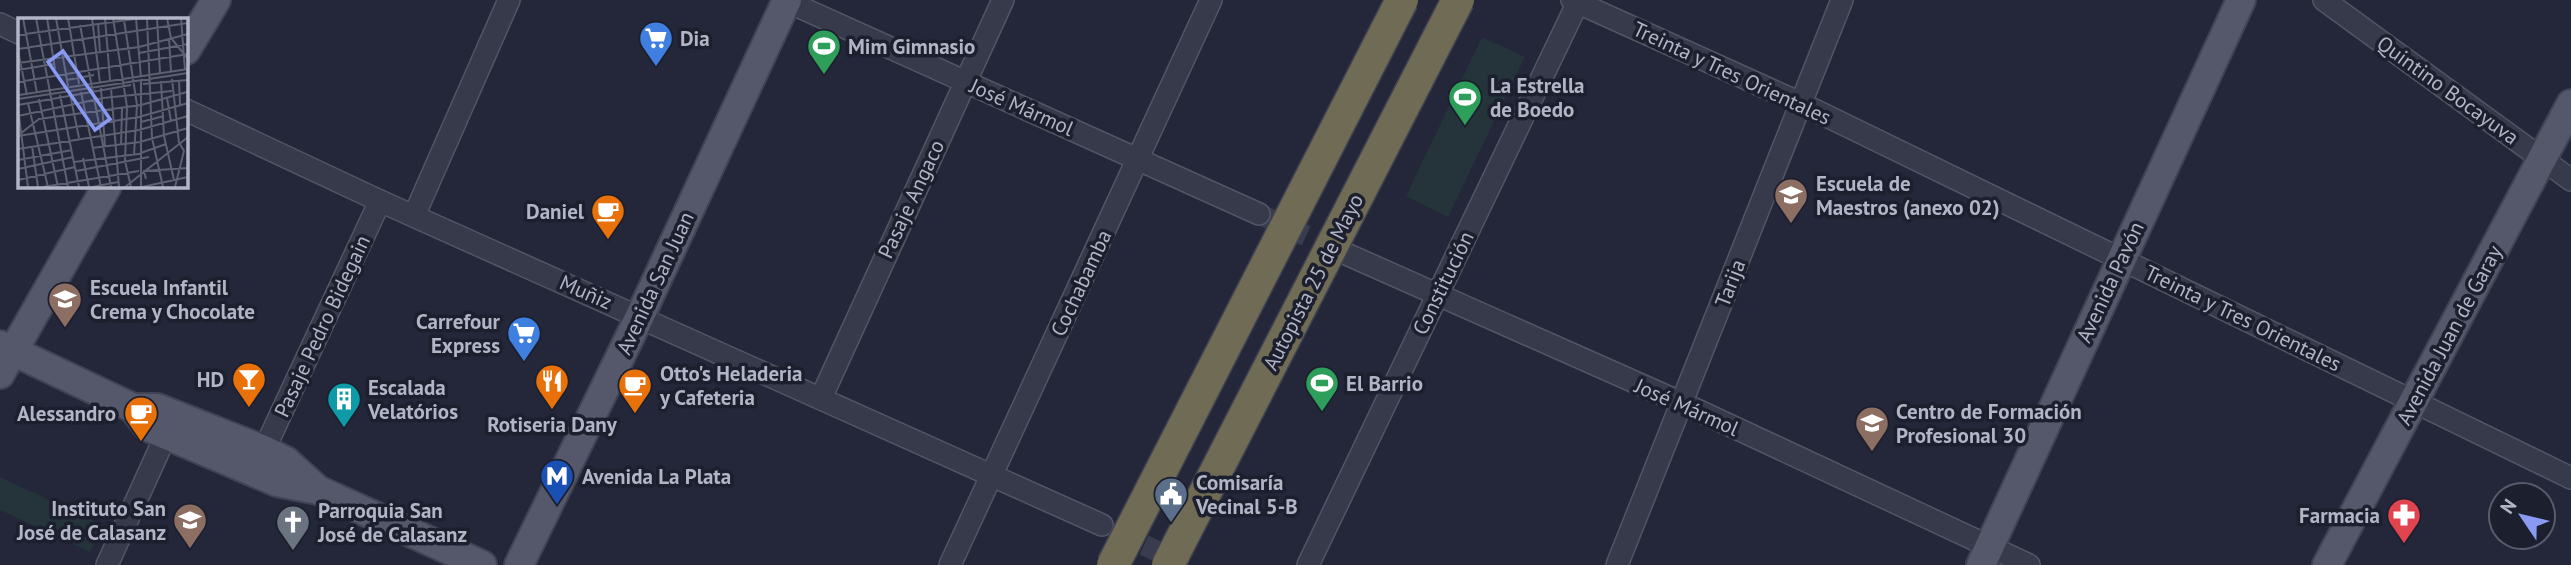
<svg xmlns="http://www.w3.org/2000/svg" width="2571" height="565" viewBox="0 0 2571 565" font-family="'PT Sans',sans-serif">
<rect width="100%" height="100%" fill="#232739"/>
<path fill="#25333a" d="M1482,37l43,20 -77,160 -42,-21z
M0,477l103,48 -13,27 -90,-42z"/>
<g fill="none" stroke-linecap="round" stroke-linejoin="round">
<path stroke="#383c4e" stroke-width="21" stroke-dasharray="21 10" stroke-linecap="butt" d="M1259,214l84,39
M1116,532l71,33"/>
<g stroke="#525564" stroke-width="24">
<path id="minor" d="M784,0l475,214
M1572,0l228,103 771,375
M2324,0l247,180
M0,24l19,9
M186,110l194,91 722,324
M414,216l95,-216
M1344,253l338,150 347,162
M821,398l182,-398
M264,450l116,-249
M107,565l59,-130
M950,565l261,-565
M1308,565l271,-565
M1617,565l225,-565"/>
</g>
<g stroke="#404353" stroke-width="32">
<path id="major" d="M186,50l30,-50
M0,345l133,63 15,19 129,55 41,8 164,75
M0,374l107,-188
M133,408h24l107,42 22,11 32,29
M519,565l121,-249 147,-316
M1981,565l260,-565
M2327,565l244,-461"/>
</g>
<use href="#minor" stroke="#373a4a" stroke-width="21"/>
<use href="#major" stroke="#55586a" stroke-width="28"/>
<g stroke="#3f4251" stroke-width="35" stroke-linecap="butt">
<path id="highway-bridge" d="M1113,565l289,-565
M1168,565l290,-565"/>
</g>
<use href="#highway-bridge" stroke="#6f6b54" stroke-width="32"/>
</g>
<defs>
<g id="supermarket-pin" transform="scale(1.75)"><path d="M0 17L-7.5 6A9.5 9.5 0 1 1 7.5 6Z" fill="#3f7fe0" stroke="#1c1f2e"/><path d="M-6-5.5h2.5l.6 2H6L4.5 2H-2.5L-4.4-4H-6ZM-1.5 3.2a1.3 1.3 0 1 0 .1 0ZM3 3.2a1.3 1.3 0 1 0 .1 0Z" fill="#fff"/></g>
<g id="stadium-pin" transform="scale(1.75)"><path d="M0 17L-7.5 6A9.5 9.5 0 1 1 7.5 6Z" fill="#2e9e5b" stroke="#1c1f2e"/><path d="M0-5a6.5 5 0 1 0 0 10a6.5 5 0 1 0 0-10ZM-3.5-1.8h7v3.6h-7Z" fill="#fff"/></g>
<g id="university-pin" transform="scale(1.75)"><path d="M0 17L-7.5 6A9.5 9.5 0 1 1 7.5 6Z" fill="#8d6e63" stroke="#1c1f2e"/><path d="M0-5L7-2L0 1L-7-2ZM-4 1L0 2.5L4 1V4Q0 6-4 4Z" fill="#fff"/></g>
<g id="cafe-pin" transform="scale(1.75)"><path d="M0 17L-7.5 6A9.5 9.5 0 1 1 7.5 6Z" fill="#e8710a" stroke="#1c1f2e"/><path d="M-5.5-4.5H6V0H3Q3 3.5 0 3.5H-2.5Q-5.5 3.5-5.5 0ZM3-3.2v2h1.7v-2ZM-6 4.5H4V6H-6Z" fill="#fff"/></g>
<g id="school-pin" transform="scale(1.75)"><path d="M0 17L-7.5 6A9.5 9.5 0 1 1 7.5 6Z" fill="#8d6e63" stroke="#1c1f2e"/><path d="M0-5L7-2L0 1L-7-2ZM-4 1L0 2.5L4 1V4Q0 6-4 4Z" fill="#fff"/></g>
<g id="bar-pin" transform="scale(1.75)"><path d="M0 17L-7.5 6A9.5 9.5 0 1 1 7.5 6Z" fill="#e8710a" stroke="#1c1f2e"/><path d="M-6-5H6L.8 .8V4.5H3.5V6h-7V4.5H-.8V.8Z" fill="#fff"/></g>
<g id="restaurant-pin" transform="scale(1.75)"><path d="M0 17L-7.5 6A9.5 9.5 0 1 1 7.5 6Z" fill="#e8710a" stroke="#1c1f2e"/><path d="M-5-6h1v4h1v-4h1v4h1v-4h1v5L-1.5 .5V6h-2V.5L-5-1ZM5-6V6H3V1.5H1.5Q1.5-4 5-6Z" fill="#fff"/></g>
<g id="building-pin" transform="scale(1.75)"><path d="M0 17L-7.5 6A9.5 9.5 0 1 1 7.5 6Z" fill="#0f9aa8" stroke="#1c1f2e"/><path d="M-4-6H4V6H1V3H-1V6H-4ZM-2.5-4.3h1.7v1.8h-1.7ZM.8-4.3h1.7v1.8H.8ZM-2.5-1h1.7V.8h-1.7ZM.8-1h1.7V.8H.8Z" fill="#fff"/></g>
<g id="metro-pin" transform="scale(1.75)"><path d="M0 17L-7.5 6A9.5 9.5 0 1 1 7.5 6Z" fill="#1a4fb4" stroke="#1c1f2e"/><path d="M-5.5 5V-5H-3L0 0L3-5H5.5V5H3V-.5L0 4L-3-.5V5Z" fill="#fff"/></g>
<g id="civic-pin" transform="scale(1.75)"><path d="M0 17L-7.5 6A9.5 9.5 0 1 1 7.5 6Z" fill="#5c6f8a" stroke="#1c1f2e"/><path d="M-.6-6.5H3V-4.5H.6V-3L4-1V1h2V6H-6V1h2V-1L-.6-3ZM-1.2 2.5V6h2.4V2.5Z" fill="#fff"/></g>
<g id="pharmacy-pin" transform="scale(1.75)"><path d="M0 17L-7.5 6A9.5 9.5 0 1 1 7.5 6Z" fill="#e0444e" stroke="#1c1f2e"/><path d="M-2-6h4v4h4v4h-4v4h-4v-4h-4v-4h4Z" fill="#fff"/></g>
<g id="church-pin" transform="scale(1.75)"><path d="M0 17L-7.5 6A9.5 9.5 0 1 1 7.5 6Z" fill="#6b7280" stroke="#1c1f2e"/><path d="M-1.2-6h2.4v3.5h3.3v2.4h-3.3V6h-2.4V-.1h-3.3v-2.4h3.3Z" fill="#fff"/></g>
</defs>
<g fill-rule="evenodd">
<use href="#supermarket-pin" x="656" y="38"/>
<use href="#stadium-pin" x="824" y="46"/>
<use href="#stadium-pin" x="1465" y="97"/>
<use href="#university-pin" x="1791" y="195"/>
<use href="#cafe-pin" x="608" y="211"/>
<use href="#school-pin" x="65" y="299"/>
<use href="#supermarket-pin" x="524" y="333"/>
<use href="#bar-pin" x="249" y="379"/>
<use href="#restaurant-pin" x="552" y="381"/>
<use href="#stadium-pin" x="1322" y="383"/>
<use href="#cafe-pin" x="635" y="385"/>
<use href="#building-pin" x="344" y="399"/>
<use href="#cafe-pin" x="141" y="413"/>
<use href="#school-pin" x="1872" y="423"/>
<use href="#metro-pin" x="557" y="476"/>
<use href="#civic-pin" x="1171" y="494"/>
<use href="#pharmacy-pin" x="2404" y="515"/>
<use href="#school-pin" x="190" y="520"/>
<use href="#church-pin" x="293" y="522"/>
</g>
<g text-anchor="middle" dominant-baseline="central" stroke-width="7" stroke-linejoin="round" paint-order="stroke">
<g font-size="21" font-weight="bold" fill="#b2b5c6" stroke="#1c1f2e" text-anchor="start">
<text x="680" y="38">Dia</text>
<text x="848" y="46">Mim Gimnasio</text>
<text x="1490" y="85">La Estrella<tspan x="1490" dy="24">de Boedo</tspan></text>
<text x="1816" y="183">Escuela de<tspan x="1816" dy="24">Maestros (anexo 02)</tspan></text>
<text x="584" y="211" text-anchor="end">Daniel</text>
<text x="90" y="287">Escuela Infantil<tspan x="90" dy="24">Crema y Chocolate</tspan></text>
<text x="500" y="321" text-anchor="end">Carrefour<tspan x="500" dy="24">Express</tspan></text>
<text x="660" y="373">Otto's Heladeria<tspan x="660" dy="24">y Cafeteria</tspan></text>
<text x="224" y="379" text-anchor="end">HD</text>
<text x="1346" y="383">El Barrio</text>
<text x="368" y="387">Escalada<tspan x="368" dy="24">Velatórios</tspan></text>
<text x="1896" y="411">Centro de Formación<tspan x="1896" dy="24">Profesional 30</tspan></text>
<text x="116" y="413" text-anchor="end">Alessandro</text>
<text x="552" y="424" text-anchor="middle">Rotiseria Dany</text>
<text x="582" y="476">Avenida La Plata</text>
<text x="1196" y="482">Comisaría<tspan x="1196" dy="24">Vecinal 5-B</tspan></text>
<text x="166" y="508" text-anchor="end">Instituto San<tspan x="166" dy="24">José de Calasanz</tspan></text>
<text x="318" y="510">Parroquia San<tspan x="318" dy="24">José de Calasanz</tspan></text>
<text x="2380" y="515" text-anchor="end">Farmacia</text>
</g>
<g font-size="21" fill="#b2b5c6" stroke="#1c1f2e">
<text transform="translate(1732 73) rotate(25)">Treinta y Tres Orientales</text>
<text transform="translate(2448 90) rotate(36)">Quintino Bocayuva</text>
<text transform="translate(1022 107) rotate(24)">José Mármol</text>
<text transform="translate(911 199) rotate(-65)">Pasaje Angaco</text>
<text transform="translate(1313 282) rotate(-63)">Autopista 25 de Mayo</text>
<text transform="translate(2110 282) rotate(-65)">Avenida Pavón</text>
<text transform="translate(655 283) rotate(-65)">Avenida San Juan</text>
<text transform="translate(1081 283) rotate(-65)">Cochabamba</text>
<text transform="translate(1443 283) rotate(-64)">Constitución</text>
<text transform="translate(1730 283) rotate(-69)">Tarija</text>
<text transform="translate(586 292) rotate(24)">Muñiz</text>
<text transform="translate(2243 318) rotate(26)">Treinta y Tres Orientales</text>
<text transform="translate(322 326) rotate(-65)">Pasaje Pedro Bidegain</text>
<text transform="translate(2449 335) rotate(-62)">Avenida Juan de Garay</text>
<text transform="translate(1687 407) rotate(24)">José Mármol</text>
</g>
</g>
<g transform="translate(18 18)">
<rect width="170" height="170" fill="#232739"/>
<path fill="none" stroke="#5c6071" stroke-width="2" d="M5,0l14,75M18,0l32,169M29,0l8,51M38,0l12,68M50,0l11,66M74,0l8,65M87,0l5,62M95,0l14,89 -2,54 6,26M118,0l5,60M129,0l5,120 11,49M139,0l3,55M149,0l4,20 17,21M163,0l4,52M106,2l13,85 -3,50M80,5l2,30M62,7l31,162M0,17l124,-17M151,20l2,34M121,29l49,-13M0,31l170,-26M0,33l9,44M121,35l49,-9M0,45l121,-16M0,52l36,-6M154,61l7,64M49,62l27,-5M161,62l1,25M123,63v106M143,63l3,55 10,44M0,64l170,-28M125,66l45,-4M83,70l4,59M93,70l8,99M63,74l20,95M52,76l9,44M1,77l169,-26M42,77l19,92M149,80l4,23M0,81l170,-26M21,81l19,88M10,85l20,84M0,87l113,-20M123,87l46,-13M0,90l10,79M0,98l85,-18 69,-7M123,104l23,-6M2,116l19,-15 102,-14M0,118l121,-19 49,-14M103,127l1,-37M14,128l6,41M74,130l48,-6 48,-14M0,131l121,-19 49,-14M65,140l6,29M0,142l54,-10M56,144l64,-8 28,-10M0,151l55,-12M58,153l73,-14M128,161l-2,-8 44,-3M0,162l57,-13M25,169l96,-16M74,169l26,-5M107,169l63,-50M124,169l46,-10M157,169l9,-36 -4,-7"/>
<path fill="#8a9af3" fill-opacity="0.15" stroke="#8a9af3" stroke-width="3.5" d="M45,33l47,68 -15,11 -47,-68z"/>
<rect width="170" height="170" fill="none" stroke="#b2b5c6" stroke-width="3.5"/>
</g>
<g transform="translate(2522 516) rotate(305)"><circle r="33" fill="#1c1f2e" stroke="#585b6b" stroke-width="2"/>
<path d="M0-5L12 26L0 18L-12 26Z" fill="#8a9af3"/>
<text y="-10" font-size="19" font-weight="bold" text-anchor="middle" fill="#b2b5c6">N</text>
</g>
</svg>
